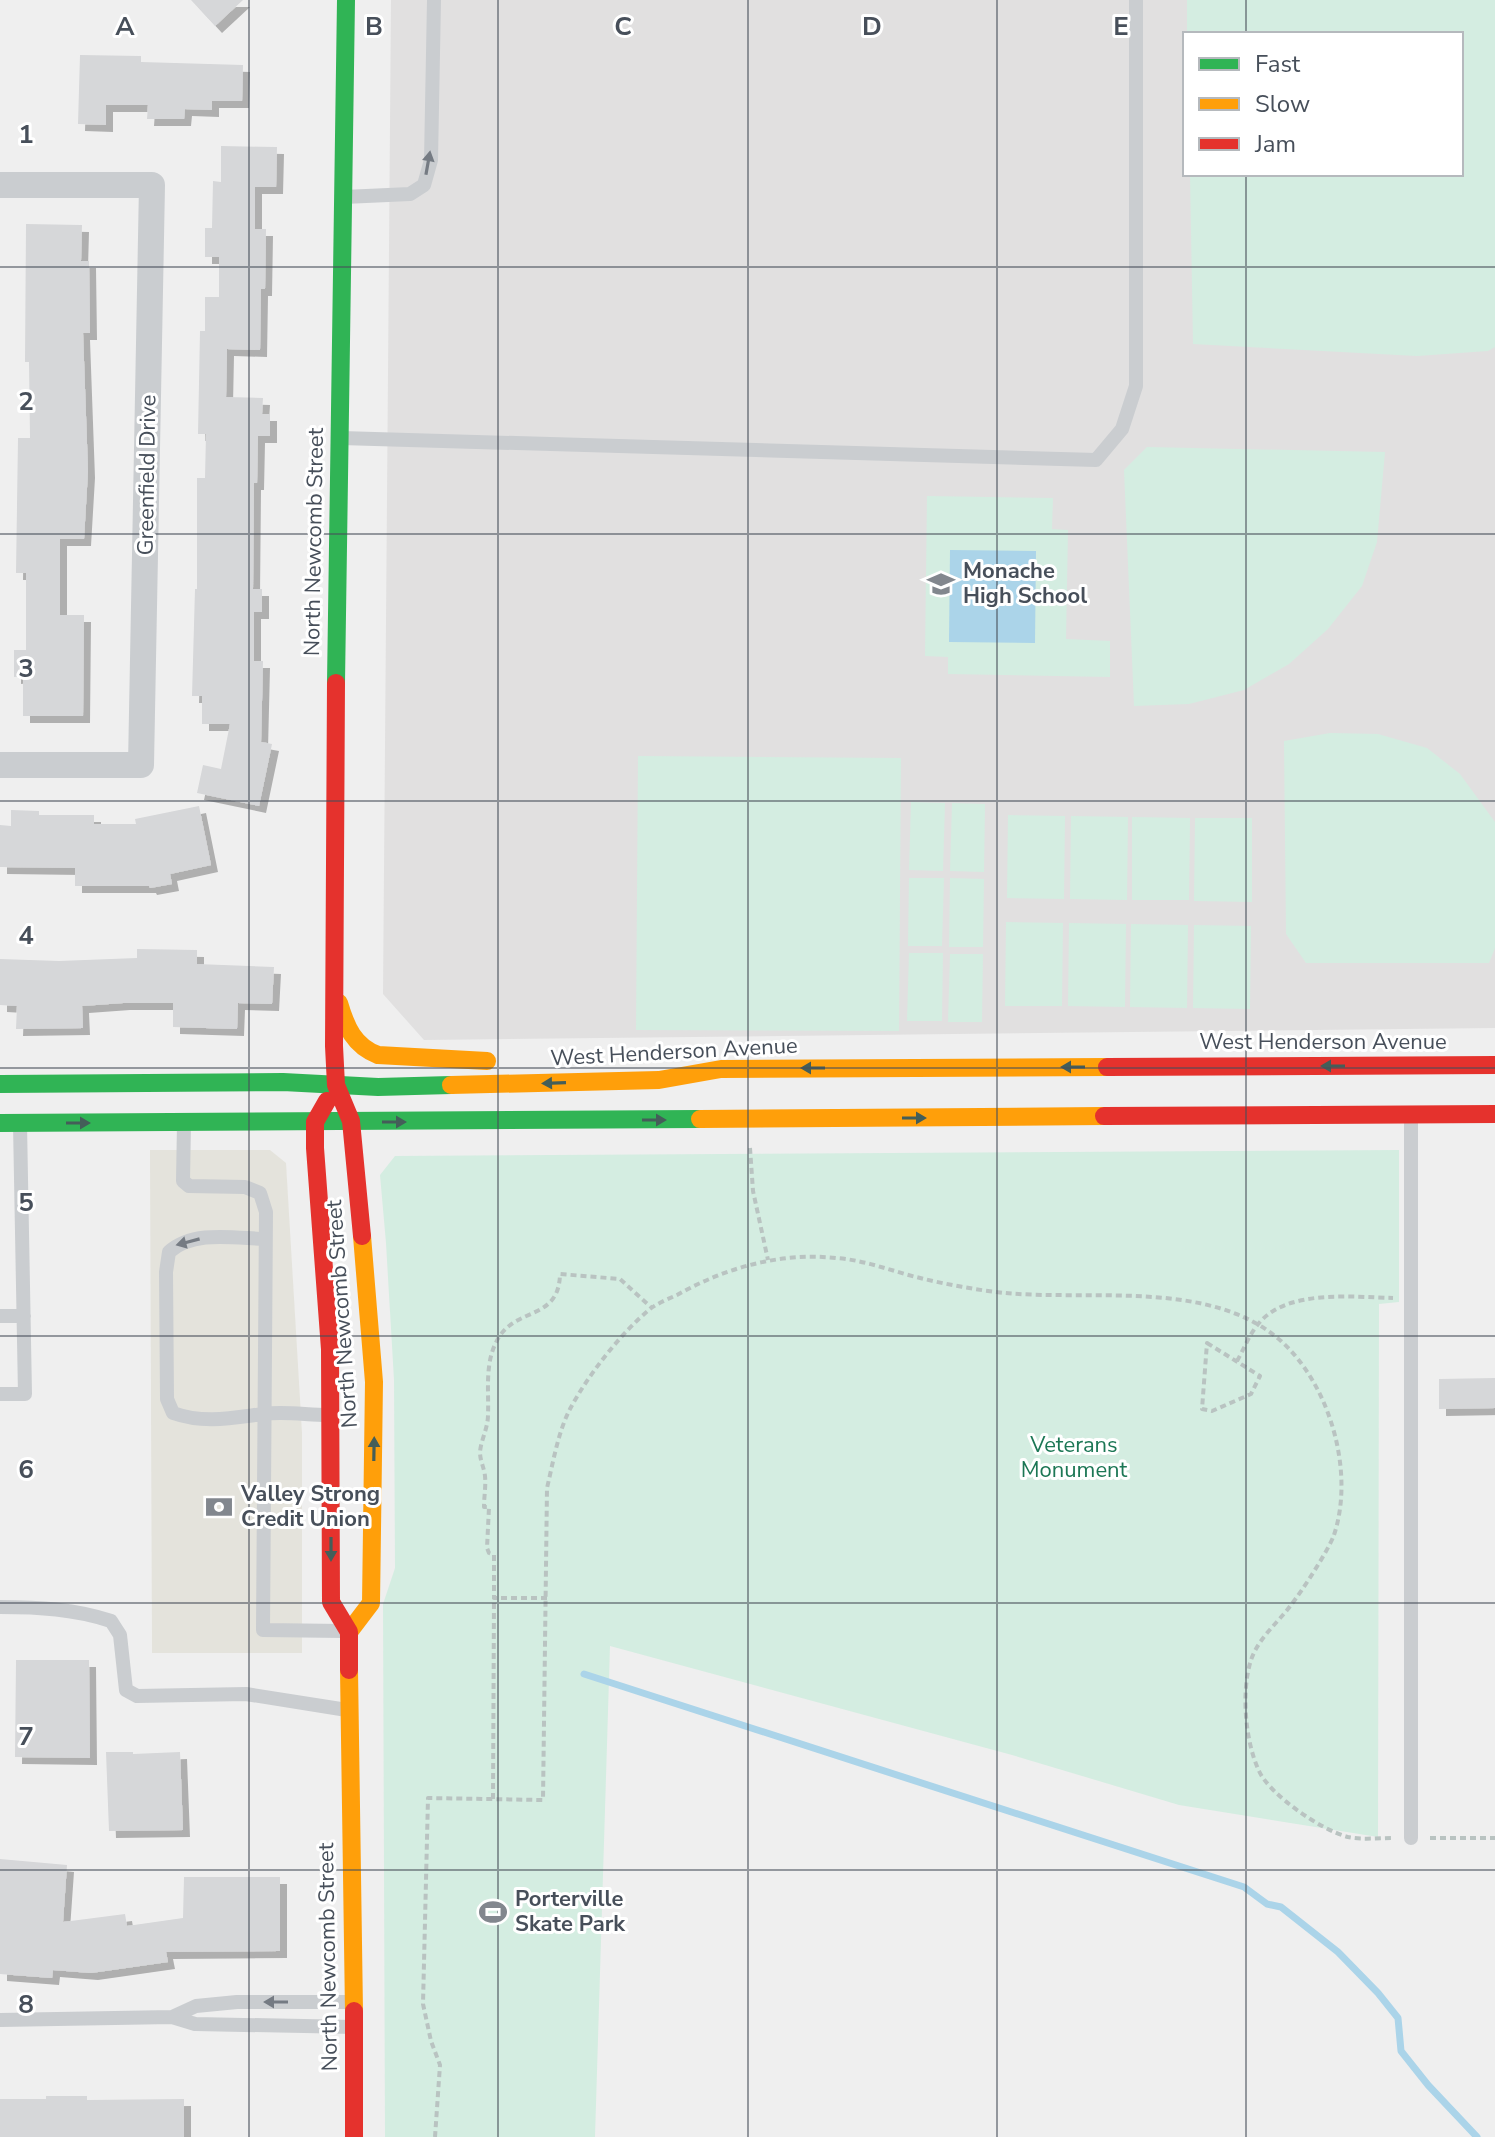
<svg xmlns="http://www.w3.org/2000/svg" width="1495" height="2137" viewBox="0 0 1495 2137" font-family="'Nunito Sans',sans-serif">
<defs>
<filter id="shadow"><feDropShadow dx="7" dy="7" stdDeviation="0" flood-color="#0004"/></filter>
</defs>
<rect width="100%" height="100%" fill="#efefef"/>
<path fill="#e4e3dc" d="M150,1150h120l16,13 16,270v220h-150z"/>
<path fill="#e1e0e0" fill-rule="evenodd" d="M391,0h1104v1028l-1071,12 -41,-46zM1185,34h276v140h-276z"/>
<path fill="#d4ede1" d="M1187,0h308v347l-7,4 -71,5 -224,-12 -3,-170h271v-140h-274z
M1147,447l238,5 -8,90 -15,44 -34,43 -39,35 -45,26 -55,14 -55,2 -10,-236z
M927,496l126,2 -1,31 16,1 -2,109 44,2v36l-162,-3v-17l-23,-1z
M1330,733l48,1 49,14 33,26 35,48v126l-6,15h-183l-20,-29 -2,-193z
M638,756l263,2 -2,273 -263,-1z
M911,802l34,1 -2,68 -34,-1z
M952,803l33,1 -1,68 -34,-1z
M1008,815l57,1 -1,83 -57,-1z
M1071,816l57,1 -1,83 -57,-1z
M1132,817l58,1 -1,82h-57z
M1195,818h57v84l-58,-1z
M909,878h35l-2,68h-34z
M950,878l34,1 -1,68h-34z
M1006,922l57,1 -1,83h-57z
M1069,923l57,1 -1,83 -57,-1z
M1131,924l57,1 -1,83 -57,-1z
M1194,925l57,1 -1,83 -57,-1z
M909,953h34l-1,68h-35z
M950,954h33l-1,68h-34z
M1399,1150v152l-20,2 -1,533 -199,-32 -167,-50 -402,-109 -15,491h-210l-2,-533 12,-36 -1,-188 -8,-137 -6,-68 15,-19z"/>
<path fill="#abd4e9" d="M950,550l86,1 -1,92 -86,-1z"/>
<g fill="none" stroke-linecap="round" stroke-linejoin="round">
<path stroke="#abd4e9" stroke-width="7" d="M584,1674l660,213 23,17 14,3 57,45 40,41 20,25 3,33 27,34 49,52"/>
</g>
<path fill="#d6d7d9" filter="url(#shadow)" d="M191,0h52l-28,26z
M80,55l61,1v6l102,3 -1,36h-30v9l-27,-1 -1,10h-37l1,-14h-42v20l-28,-1z
M221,146l56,1 -1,40h-21v42h11l-1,60h-4l-1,61 -33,-1 -1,48 37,1 -1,16h8v22h-12l-1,47h-3l-1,106h9v23h-8v49h9l-2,81 11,2 -13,62 -62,-13 6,-28 18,4 9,-45h-28v-28h-10l3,-107h2v-111h8l1,-44h-8l2,-103h5v-34h14v-40h-14v-29h7l1,-47 8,1z
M26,224l56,1 -1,36h8l1,72h-7l5,138 -4,68h-24v76h24l-1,101h-60v-40l-9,1v-27h12v-77h-10l2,-135h12l-1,-76h-4z
M199,806l12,59 -41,9 2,10 -22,4 -1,-2h-74v-18l-75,-1v-42l11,1v-16l28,1v4h55v9h42l-1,-5z
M137,949l60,1v14l77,3 -2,37 -34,-1 -1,26 -64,-2v-24h-50l-41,3 1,22 -67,1 1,-23 -17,-1v-46l59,2 78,-3z
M1495,1378v30l-56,1v-30z
M16,1660h73l1,98 -75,-1z
M106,1752h27v2l47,-2 3,78 -74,1z
M0,1859l67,6 -4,57 62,-8 2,12 56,-8 1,-41h96v74l-114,1 2,10 -77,11 -38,-3 -1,8 -52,-4z
M46,2096h41v4l97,-1v38h-184v-38h46z"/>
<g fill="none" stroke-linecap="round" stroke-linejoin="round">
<path stroke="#b9c3c1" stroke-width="4" stroke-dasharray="6 4" stroke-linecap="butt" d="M750,1148l3,43 15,69
M1207,1343l53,33 -9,18 -39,17 -10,-2z
M1237,1361c7,-12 13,-28 22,-38 29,-34 93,-26 134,-25
M547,1598h-53v-43l-5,-2 -2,-5 2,-41h-5c0,-10 2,-21 1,-31 -1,-9 -5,-15 -5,-24 1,-12 8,-24 8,-37 1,-26 -4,-54 11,-78 19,-30 60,-17 61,-63l60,5 32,29
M493,1799l1,-201
M1430,1838h65
M435,2137l5,-72 -9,-24 -8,-37 5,-206 115,2 4,-312c6,-25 11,-56 23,-79 18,-34 51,-76 80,-100 8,-6 18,-10 27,-14 48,-27 103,-43 159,-37 28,2 53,12 80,19 28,7 60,13 89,16 87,8 206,-14 276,48 49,44 74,131 53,194 -6,16 -32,56 -43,70 -14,19 -32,32 -40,55 -10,31 -6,81 8,111 11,24 62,59 89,66 13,3 31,1 45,1"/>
<path stroke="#cacdd0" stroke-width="14" d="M344,197l66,-3 14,-9 7,-25 3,-160
M341,438l755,22 26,-31 14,-43v-386
M1411,1115v723
M184,1123l-1,58 6,5 56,1 15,6 6,19 -3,418 80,1
M265,1239c-31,-1 -72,-9 -96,13l-3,20 1,127 6,14c31,11 59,5 90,1 21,-3 44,1 65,1
M0,1316h24
M0,1394h25l-5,-270
M0,1607c38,0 75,2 111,14l9,14 6,55 11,6 109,-2 101,16
M172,2017l24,-11 41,-4h116
M0,2020l172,-3 23,7 159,3"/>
<path stroke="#cacdd0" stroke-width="26" d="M0,185h152l-11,580h-141"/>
<path stroke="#30b455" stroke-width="18" d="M336,683l10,-683
M0,1084l283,-2 95,5 73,-2
M0,1123l700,-4"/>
<path stroke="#ff9f0a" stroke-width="18" d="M339,1003c7,24 15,43 39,52l109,6
M451,1085l208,-5 62,-11 386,-2
M700,1119l404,-3
M349,1632l22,-29 3,-221 -12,-146
M349,1670l5,341"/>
<path stroke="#e5322d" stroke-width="18" d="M336,683l-2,363 2,39 15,36 11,115
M1107,1067l388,-2
M327,1101l-12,21v26l15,201 1,253 18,30v38
M1104,1116l391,-2
M354,2011v126"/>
</g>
<defs><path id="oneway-solid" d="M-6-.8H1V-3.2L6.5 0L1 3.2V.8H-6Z" transform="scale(2)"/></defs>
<g fill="#757b83">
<use href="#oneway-solid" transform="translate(428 163) rotate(-80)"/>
<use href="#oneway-solid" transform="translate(188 1242) rotate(165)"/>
<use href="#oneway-solid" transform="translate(276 2002) rotate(-180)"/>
</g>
<g fill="#445e59">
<use href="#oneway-solid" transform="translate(1333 1066) rotate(180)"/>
<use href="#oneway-solid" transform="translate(1073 1067) rotate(180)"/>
<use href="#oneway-solid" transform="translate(813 1068) rotate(180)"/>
<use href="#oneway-solid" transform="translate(554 1083) rotate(178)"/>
<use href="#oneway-solid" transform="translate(914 1118)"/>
<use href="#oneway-solid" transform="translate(654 1120)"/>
<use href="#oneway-solid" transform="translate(394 1122)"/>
<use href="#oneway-solid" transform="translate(78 1123)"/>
<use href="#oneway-solid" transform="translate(374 1449) rotate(-89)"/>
<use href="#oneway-solid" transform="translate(331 1549) rotate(90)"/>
</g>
<path fill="none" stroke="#474f5a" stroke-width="2" stroke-opacity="0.55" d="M249,0v2137M498,0v2137M748,0v2137M997,0v2137M1246,0v34M1246,174v1963M0,267h1495M0,534h1495M0,801h1495M0,1068h1495M0,1336h1495M0,1603h1495M0,1870h1495"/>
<defs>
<g id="school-bare" transform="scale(2.16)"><path d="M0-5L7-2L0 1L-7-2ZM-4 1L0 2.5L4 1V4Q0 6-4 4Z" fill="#82878e" stroke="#fff" stroke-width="2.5" paint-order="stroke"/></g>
<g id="bank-bare" transform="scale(2.16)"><path d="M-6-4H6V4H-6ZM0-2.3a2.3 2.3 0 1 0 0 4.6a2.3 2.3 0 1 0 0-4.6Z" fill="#82878e" stroke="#fff" stroke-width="2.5" paint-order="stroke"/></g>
<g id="stadium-bare" transform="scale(2.16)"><path d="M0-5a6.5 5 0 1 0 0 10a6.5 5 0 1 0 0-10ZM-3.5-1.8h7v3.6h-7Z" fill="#82878e" stroke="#fff" stroke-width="2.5" paint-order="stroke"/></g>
</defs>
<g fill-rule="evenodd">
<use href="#school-bare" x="941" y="584"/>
<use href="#bank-bare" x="219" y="1507"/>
<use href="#stadium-bare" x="493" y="1912"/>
</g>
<g text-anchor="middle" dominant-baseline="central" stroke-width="6" stroke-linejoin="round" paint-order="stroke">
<g font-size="22" fill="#474f5a" stroke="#fff">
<text transform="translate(147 475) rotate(-89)">Greenfield Drive</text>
<text transform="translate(314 542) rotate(-89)">North Newcomb Street</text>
<text x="1323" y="1042">West Henderson Avenue</text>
<text transform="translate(674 1052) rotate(-3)">West Henderson Avenue</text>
<text transform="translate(342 1314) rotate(-94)">North Newcomb Street</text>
<text transform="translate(328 1957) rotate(-91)">North Newcomb Street</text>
</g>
<g font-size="22" font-weight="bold" fill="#474f5a" stroke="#fff" text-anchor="start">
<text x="963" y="571">Monache<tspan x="963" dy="25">High School</tspan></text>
<text x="241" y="1494">Valley Strong<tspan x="241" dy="25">Credit Union</tspan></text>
<text x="515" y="1899">Porterville<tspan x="515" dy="25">Skate Park</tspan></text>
</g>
<g font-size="22" fill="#1c7755" stroke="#fff">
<text x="1074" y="1445">Veterans<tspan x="1074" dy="25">Monument</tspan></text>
</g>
</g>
<g font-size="26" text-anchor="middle" font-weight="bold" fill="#474f5a" stroke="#fff" stroke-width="6" stroke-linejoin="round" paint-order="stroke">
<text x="125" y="35">A</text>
<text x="374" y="35">B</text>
<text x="623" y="35">C</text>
<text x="872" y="35">D</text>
<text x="1121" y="35">E</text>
<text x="26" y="143">1</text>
<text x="26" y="410">2</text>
<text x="26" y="677">3</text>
<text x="26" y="944">4</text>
<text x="26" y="1211">5</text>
<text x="26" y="1478">6</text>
<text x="26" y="1745">7</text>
<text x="26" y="2013">8</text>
</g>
<rect x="1183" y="32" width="280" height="144" fill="#ffffff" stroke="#b5b9bd" stroke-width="2"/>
<rect x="1199" y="58" width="40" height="12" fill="#30b455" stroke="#b5b9bd" stroke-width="2"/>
<text x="1255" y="72" font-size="24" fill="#474f5a">Fast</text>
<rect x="1199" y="98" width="40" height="12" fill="#ff9f0a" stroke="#b5b9bd" stroke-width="2"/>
<text x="1255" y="112" font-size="24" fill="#474f5a">Slow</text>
<rect x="1199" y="138" width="40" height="12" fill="#e5322d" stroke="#b5b9bd" stroke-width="2"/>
<text x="1255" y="152" font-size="24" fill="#474f5a">Jam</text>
</svg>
